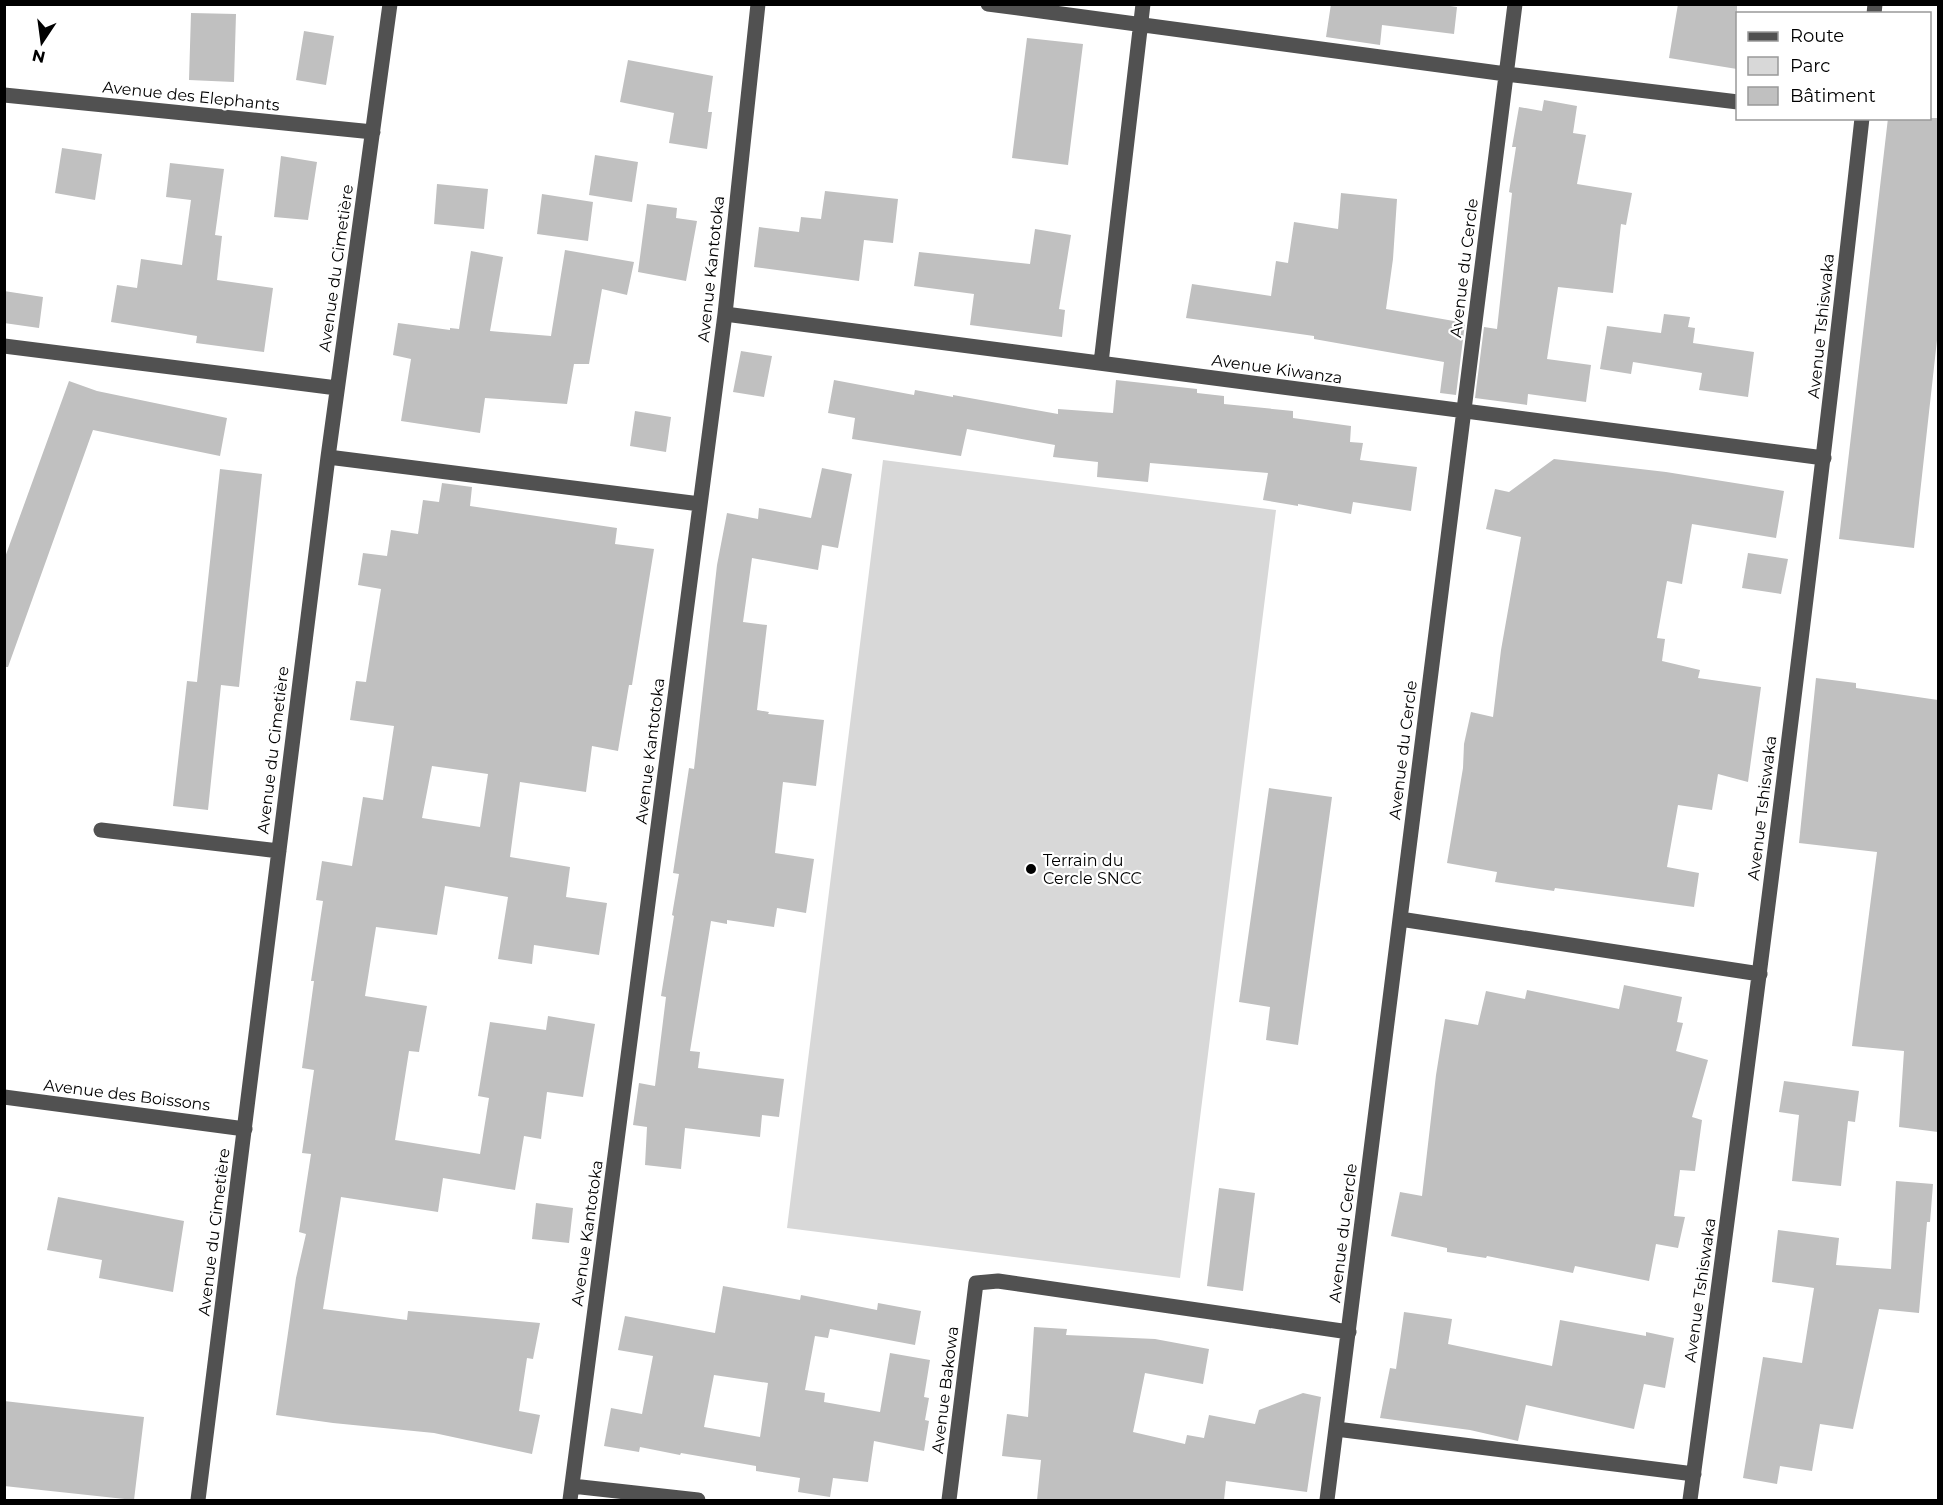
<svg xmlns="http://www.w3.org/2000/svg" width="1943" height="1505" viewBox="0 0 1943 1505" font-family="Montserrat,sans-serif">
<rect width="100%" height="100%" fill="#fff"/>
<path fill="#d8d8d8" d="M883,460l393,50 -96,768 -393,-50z"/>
<path fill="#c0c0c0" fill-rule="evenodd" d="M1331,4h105l21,3 -3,27 -72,-9 -2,20 -54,-8z
M1678,4h59v65l-68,-11z
M191,13l45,1 -2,68 -45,-2z
M304,31l30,5 -8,49 -30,-5z
M1027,38l56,6 -15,121 -56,-7z
M628,60l85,16 -5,36h4l-5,37 -38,-6 5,-30 -54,-11z
M1544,100l33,6 -4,27 13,2 -9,49 55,9 -6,32 -5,-1 -8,69 -55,-6 -11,72 44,6 -5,37 -58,-8 -1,11 -52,-7 9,-71 13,2 15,-136 -3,-1 7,-45h-4l7,-40 23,4z
M1888,118h50v213l-24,217 -75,-9z
M62,148l40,6 -7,46 -40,-7z
M595,155l43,7 -6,40 -43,-7z
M281,156l36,6 -9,58 -34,-3z
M170,163l54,6 -9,66 7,1 -5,44 56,8 -9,64 -68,-9 1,-7 -86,-14 6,-37 20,3 4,-29 41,6 9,-65 -25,-3z
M437,184l51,5 -4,40 -50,-5z
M825,191l73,8 -5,44 -29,-3 -5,41 -105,-14 5,-40 40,5 2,-15 20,2z
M1341,193l56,6 -4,60 -7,50 79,14 -9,72 -16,-2 4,-31 -130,-23v-3l-128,-18 6,-34 79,12 5,-35 12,2 6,-41 44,7z
M542,194l51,8 -5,39 -51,-7z
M647,204l30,4 -1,10 21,3 -11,60 -48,-9z
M1035,229l36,6 -12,74 6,1 -3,27 -92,-12 4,-31 -60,-8 5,-34 111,12z
M565,250l69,12 -7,33 -25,-6 -13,75h-15l-7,40 -82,-6 -5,35 -79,-12 10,-62 -18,-4 5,-32 52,7v-2l9,1 12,-78 32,6 -13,74 61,5z
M4,291l39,6 -4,31 -35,-5z
M1664,314l26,3 -2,10 7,1 -2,15 61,9 -6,45 -49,-7 3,-17 -69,-11 -2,12 -31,-5 7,-43 54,7z
M741,351l31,5 -8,41 -31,-5z
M834,380l80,15 1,-5 38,7v-2l105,19v-5l55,4 3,-33 81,9v4l27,3v8l69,7v7l58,8 -1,16 13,1 -3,17 57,7 -6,44 -58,-9 -2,12 -53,-10v2l-35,-6 5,-27 -118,-10 -2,19 -51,-5 1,-15 -45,-5 2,-12 -88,-16 -6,27 -109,-17 3,-21 -27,-5z
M69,381l28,10 130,27 -7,38 -127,-26 -85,237h-4v-107z
M635,411l36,6 -5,35 -36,-6z
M1554,459l112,13 118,19 -8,47 -84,-14 -10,60 -15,-3 -10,57 8,1 -3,22 38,9 -2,8 63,9 -13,95 -30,-8 -6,36 -34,-5 -11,62 32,6 -5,34 -139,-19 -1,3 -59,-9 2,-10 -50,-9 16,-95 1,-24 7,-32 22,5 8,-67 20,-113 -35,-8 9,-40 14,3z
M822,468l30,6 -14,74 -16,-3 -4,25 -66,-12 -9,64 24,3 -10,85 12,2 -1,2 56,6 -8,66 -33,-4 -8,71 39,6 -8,54 -29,-5 -3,19 -47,-7v4l-16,-3 -21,130 10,1 -2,16 86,11 -5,38 -17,-2 -2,22 -75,-9 -4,41 -36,-4 2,-38 -14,-2 6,-42 16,3 11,-89 -5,-1 13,-80 -2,-1 7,-41 -6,-1 16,-105 5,1 23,-204 10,-52 31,6 1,-11 52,10z
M220,469l42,5 -23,213 -18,-2 -13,125 -35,-4 14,-125 10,1z
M442,483l30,4 -2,19 147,22 -2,16 39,5 -22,136h-3l-11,66 -26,-5 -6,46 -66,-10 -10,75 60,10 -4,30 41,6 -8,52 -65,-10 -2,19 -34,-5 10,-62 -63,-11 -8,49 -61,-8 -11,69 62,10 -8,46 -10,-1 -14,89 85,14 9,-56 -11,-2 12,-74 56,8 2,-14 47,8 -12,73 -36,-5 -6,47 -17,-3 -9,54 -72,-12 -5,34 -97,-15 -18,112 84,11 1,-9 132,12 -7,36 -6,-1 -8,53 21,4 -8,39 -98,-21 -101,-10 -57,-8 20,-137 10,-44 -7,-2 12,-78 -9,-1 12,-83 -12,-2 12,-87h-3l12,-80 -7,-1 6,-39 30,5 11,-69 20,3 11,-74 -44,-6 6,-39 10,1 15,-93 -23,-4 5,-32 24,3 4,-26 27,4 5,-34 16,2zM432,766l56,8 -8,53 -58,-9z
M1748,553l40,6 -7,35 -39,-6z
M1816,678l40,5v5l82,12v432l-39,-5 5,-76 -52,-5 25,-194 -78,-9z
M1269,788l63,9 -34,248 -32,-5 4,-33 -31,-5z
M1624,985l58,12 -5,25 6,1 -7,28 32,9 -16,57 10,3 -7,51 -15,-1 -6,46 11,1 -7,31 -22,-4 -7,37 -74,-15 -2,7 -86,-17 -1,2 -39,-6v-4l-56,-12 9,-44 22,4 14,-121 9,-56 33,6 8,-34 39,8 2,-9 92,19z
M1784,1081l75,10 -4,31 -7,-1 -7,65 -49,-5 7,-66 -20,-3z
M1896,1181l37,3 -3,38h-3l-8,91 -40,-4 -26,120 -33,-5 -8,47 -32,-5 -3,18 -34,-6 20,-121 39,6 12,-75 -42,-6 6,-52 61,8 -3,27 55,4z
M1219,1188l36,5 -12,98 -36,-5z
M58,1197l126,24 -11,71 -74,-14 3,-18 -55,-10z
M536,1203l37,5 -4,35 -37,-4z
M723,1286l77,14 1,-5 76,15 1,-7 43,8 -6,34 -85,-16 -2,9 -13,-2 -10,54 20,3 -1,9 56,10 10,-59 40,7 -6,37 5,1 -4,22 4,1 -5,30 -50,-10 -6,41 -35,-4 -3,19 -32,-5 2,-14 -44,-7v-5l-75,-13 -1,2 -40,-8 -1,5 -35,-6 7,-38 31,6 11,-58 -35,-6 7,-34 90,17zM714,1375l54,8 -8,54 -56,-10z
M1404,1312l48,7 -4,25 104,22 8,-46 86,16v-4l28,6 -9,50 -21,-4 -10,45 -108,-24 -8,36 -48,-11 -90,-12 10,-50 6,1z
M1034,1327l33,2 -1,6 89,4 54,10 -6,35 -58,-11 -12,59 52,12 2,-9 17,3 5,-23 46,9 4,-14 44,-17 18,4 -14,95 -81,-11 -2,19h-187l4,-40 -39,-4 5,-42 21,3z
M4,1401l140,16 -10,83 -130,-14z"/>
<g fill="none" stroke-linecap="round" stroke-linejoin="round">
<path stroke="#515151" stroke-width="15" d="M988,4l518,70 232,28
M1874,14l1,-10
M4,95l369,37
M725,314l1099,144
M4,346l333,42
M1101,363l42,-359
M328,457l372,47
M101,830l178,21
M1400,919l360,55
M4,1097l241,32
M1336,1429l358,45
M572,1486l126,14
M198,1500l130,-1043 62,-453
M570,1500l155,-1186 33,-310
M949,1500l27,-217 22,-2 351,51
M1327,1500l188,-1496
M1690,1500c62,-460 121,-920 172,-1382"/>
</g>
<circle fill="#000" stroke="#fff" stroke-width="2" cx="1031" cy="869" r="6"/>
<g text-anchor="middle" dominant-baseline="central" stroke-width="4.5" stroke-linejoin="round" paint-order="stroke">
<g font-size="16" fill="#000" stroke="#fff">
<text transform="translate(191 96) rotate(6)">Avenue des Elephants</text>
<text transform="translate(336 268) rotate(-82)">Avenue du Cimetière</text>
<text transform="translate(1464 268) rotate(-83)">Avenue du Cercle</text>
<text transform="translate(711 269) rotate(-84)">Avenue Kantotoka</text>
<text transform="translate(1821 326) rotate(-84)">Avenue Tshiswaka</text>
<text transform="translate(1277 369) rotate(8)">Avenue Kiwanza</text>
<text transform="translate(273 750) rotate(-83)">Avenue du Cimetière</text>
<text transform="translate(1403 750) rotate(-83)">Avenue du Cercle</text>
<text transform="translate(650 751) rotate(-83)">Avenue Kantotoka</text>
<text transform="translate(1762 808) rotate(-83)">Avenue Tshiswaka</text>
<text transform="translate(127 1095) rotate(7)">Avenue des Boissons</text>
<text transform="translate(214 1232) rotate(-83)">Avenue du Cimetière</text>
<text transform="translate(587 1233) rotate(-82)">Avenue Kantotoka</text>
<text transform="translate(1343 1233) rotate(-83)">Avenue du Cercle</text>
<text transform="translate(1700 1290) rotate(-82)">Avenue Tshiswaka</text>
<text transform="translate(945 1390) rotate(-83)">Avenue Bakowa</text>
</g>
<g font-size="16" fill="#000" stroke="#fff" text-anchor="start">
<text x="1043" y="860">Terrain du<tspan x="1043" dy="18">Cercle SNCC</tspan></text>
</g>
</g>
<rect width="1943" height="1505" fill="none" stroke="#000000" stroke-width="12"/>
<rect x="1736" y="12" width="195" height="108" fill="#ffffff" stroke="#999999" stroke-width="1.5"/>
<rect x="1748" y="32" width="30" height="9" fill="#515151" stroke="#999999" stroke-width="1.5"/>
<text x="1790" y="42" font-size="18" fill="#000000">Route</text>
<rect x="1748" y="57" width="30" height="18" fill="#d8d8d8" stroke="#999999" stroke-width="1.5"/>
<text x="1790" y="72" font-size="18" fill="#000000">Parc</text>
<rect x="1748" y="87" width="30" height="18" fill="#c0c0c0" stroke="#999999" stroke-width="1.5"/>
<text x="1790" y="102" font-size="18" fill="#000000">Bâtiment</text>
<g transform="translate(42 42) rotate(193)" stroke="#ffffff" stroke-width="4.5" paint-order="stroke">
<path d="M0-4.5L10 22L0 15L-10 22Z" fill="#000000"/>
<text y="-9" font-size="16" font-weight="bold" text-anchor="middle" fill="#000000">N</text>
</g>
</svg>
